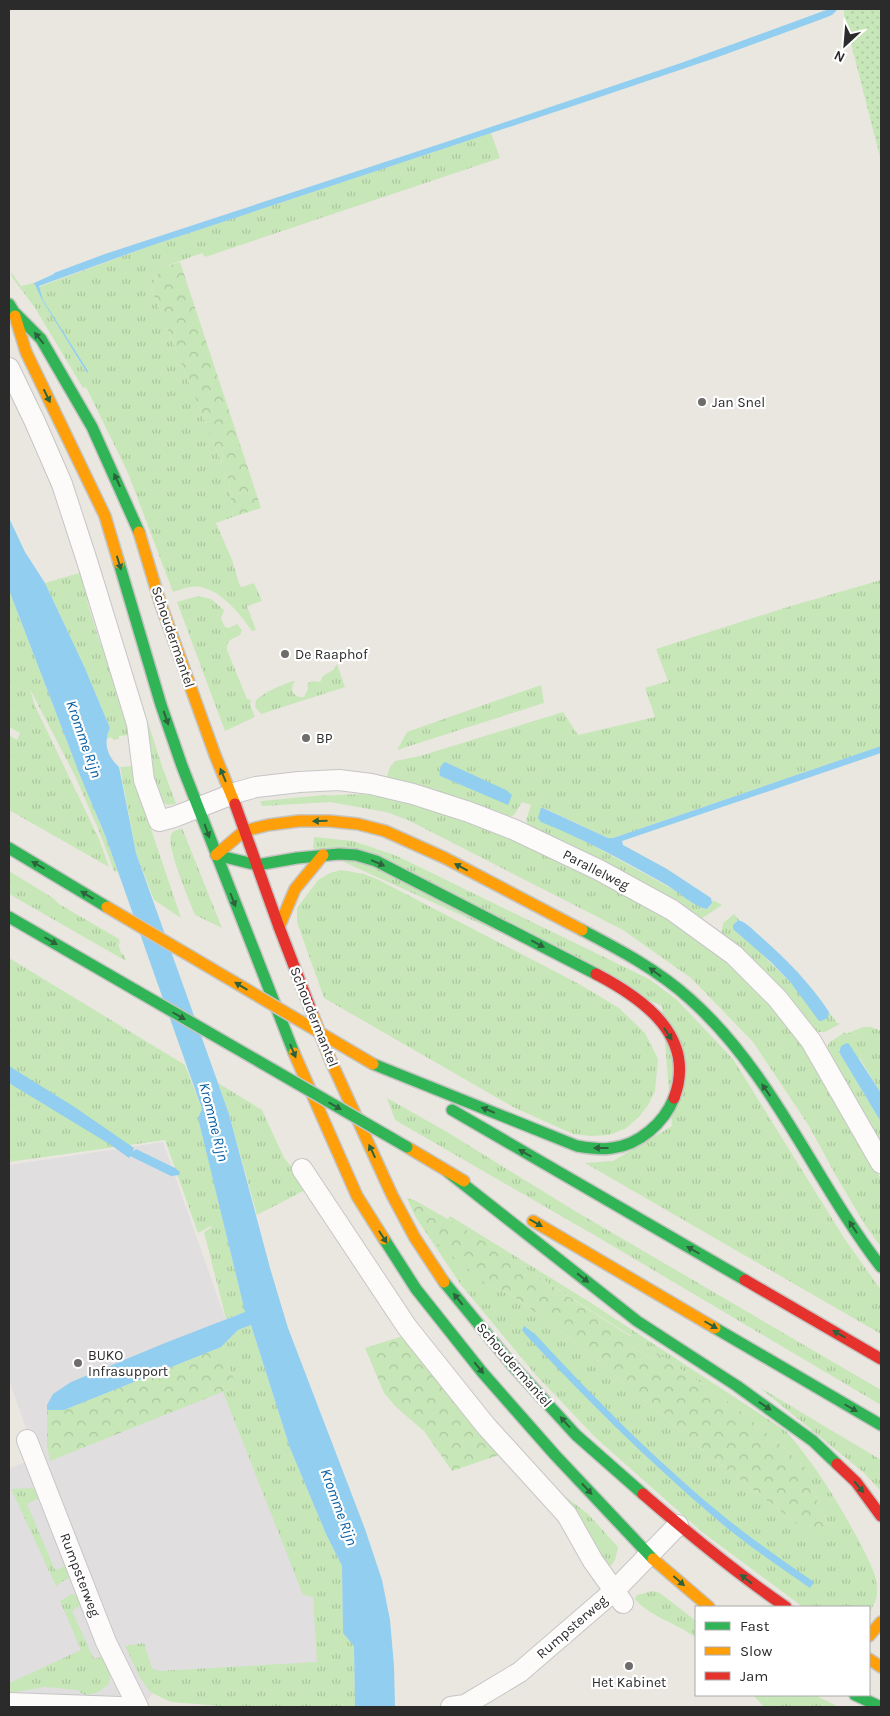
<svg xmlns="http://www.w3.org/2000/svg" width="890" height="1716" viewBox="0 0 890 1716" font-family="Karla,sans-serif">
<defs>
<pattern id="grass-tufts" width="24" height="20" patternUnits="userSpaceOnUse" patternTransform="scale(1.25)"><rect width="24" height="20" fill="#c7e7b8"/><path d="M3 7l-1-3M5 7V3M7 7l1-3M15 17l-1-3M17 17v-4M19 17l1-3" fill="none" stroke="#abc69e"/></pattern>
<pattern id="forest-crowns" width="20" height="18" patternUnits="userSpaceOnUse" patternTransform="scale(1.25)"><rect width="20" height="18" fill="#c7e7b8"/><path d="M2 6a3 3 0 1 1 6 0M12 15a3 3 0 1 1 6 0" fill="none" stroke="#abc69e"/></pattern>
<pattern id="park-dots" width="8" height="8" patternUnits="userSpaceOnUse" patternTransform="scale(1.25)"><rect width="8" height="8" fill="#c7e7b8"/><path d="M2 2h.1M6 6h.1" fill="none" stroke="#abc69e" stroke-width="1.8" stroke-linecap="round"/></pattern>
</defs>
<rect width="100%" height="100%" fill="#eae7e1"/>
<path fill="#e1dee0" d="M163,1142l79,224 82,224 2,92 -165,3 -20,22h-132v-238l28,-12 -28,-76v-216z"/>
<path fill="url(#grass-tufts)" fill-rule="evenodd" d="M491,133l9,25 -295,99 -3,-4 -41,15 -10,20 78,193 4,36 -17,6 16,37 8,26 2,1 12,-4 8,18 -15,5 9,24 -4,1c-12,-17 -29,-39 -51,-44 -9,-2 -19,2 -28,5l-45,-119 -42,-86 -3,1 -48,-80 -23,-31 -1,-5 10,14 13,-3 8,17 44,72h1l-44,-72 -4,-13 111,-41z
M85,525l77,241 14,38 -8,1 -9,-5z
M86,571l6,29 -5,1 13,42h3l19,59 7,33 -10,1v3l-6,1 -1,-3 -6,2 4,-11 -26,-62 -39,-83z
M881,580v166l-271,93 -68,-32 32,28 104,57 24,16 6,1 4,-6 1,-3 9,5 -21,14 -20,-13 -152,-80 -3,-5 5,-16 -9,-3 -8,13 -6,3 -121,-41 3,-10 5,-6 25,-5 143,-44 15,23 77,-18 -10,-29 23,-7 -12,-32 135,-43zM448,763l22,12 38,29 -68,-28z
M9,590l72,188 24,57 13,37 -4,-1 -15,-40 -24,-55 -45,-87 5,17 64,133 10,28 -100,-57v-75l8,5 3,-7 -11,-6z
M198,596l13,3 13,11 -3,9 4,8 4,1 8,-4 5,6 -2,5c-8,4 -14,5 -13,15l20,49 4,1 -1,4 5,13 -30,14 -48,-129z
M337,664l8,23 -84,27 -6,-7 1,-7c11,-9 23,-14 37,-19h2c-6,8 -2,17 9,16l4,-8 -1,-5 5,-3 8,1 3,-6 10,-6z
M541,685l3,18 -147,47 10,-18z
M136,766l16,66 29,86 -27,-18 -18,-47 -16,-86z
M362,794l41,5 118,42 127,63 76,53 56,55 48,70 53,97v68l-16,-22 -30,-51 -26,-48 -56,-84 -62,-64 -68,-48 -215,-110 -22,-8 -56,-10 -68,4 -2,-4 2,-1 52,-5z
M182,828l40,100 -27,-13c-5,-13 -31,-72 -23,-82 2,-2 7,-4 10,-5z
M314,837l39,4 44,15 252,123 27,20 57,60 111,179 37,52v44l-296,-171 28,-2 59,-35 -10,-120 -349,-158z
M341,870l23,4 13,5 202,105 40,24 26,25 13,26 -3,32 -7,14 -9,12 -14,12 -16,6 -18,1 -18,-2 -60,-27 -189,-109 -27,-76v-14l21,-28 12,-7z
M9,871l44,27 6,6 60,35 1,5 -2,-1 3,10 3,2 2,6 -117,-67z
M734,914l5,6 -3,1 18,25 45,45 20,29 2,1 8,-7v-2l8,11h2l1,1 -15,8h-11l-93,-96 2,-13z
M9,958l176,107 17,44 -4,9 47,194 -19,7 -22,-87 8,-5 -1,-1 -13,7 -33,-93 -156,22z
M863,1027h8l10,4v62l-21,-34 -17,-13 -4,3v3l42,70v26l-55,-98 3,-7 16,-11 1,2z
M218,1083l44,27 22,48 25,30 -52,27 -28,-101z
M387,1098l60,34 128,79 306,179v15l-280,-166 -206,-119z
M415,1216l71,68 27,12 64,47 128,109 101,79 23,-6 -17,-36v-13l-21,-22 -55,-47 -79,-54 -4,7 -26,-16 4,-8 -183,-117 2,-3 138,85 198,130c30,35 51,69 73,110 7,15 19,33 18,51 0,8 -4,14 -8,21v-6h-66l-101,-75 -106,-94 -61,-64 -74,-89z
M251,1325l39,123 36,86 16,32 1,67 11,12 1,62h-123l-61,-5 -21,-10 -10,-14 -15,-32 19,-3 8,25 7,3 158,-9 -4,-65 -10,-2 -80,-203 14,-6 -16,-39 17,-17z
M759,1387l122,73v31l-18,-19z
M33,1488l7,10 -13,6 28,66 13,-5 3,11 -15,10 -45,-97z
M566,1497l22,17 30,33 -3,13 -4,6 -8,-3z
M653,1591l7,2 36,28v17c-19,-15 -46,-21 -61,-39l2,-4z
M72,1594l7,3 4,7 -11,7 22,48 11,-3 7,12 -3,16c-8,7 -22,17 -31,6l-33,-3 -36,6v-10l72,-33 -21,-49z
M753,1695h62l24,12h-75z"/>
<path fill="url(#forest-crowns)" d="M180,262l81,246 -28,9 -4,-36 -78,-193 10,-20z
M407,1198l7,2 46,26 171,111 -4,7 26,16 4,-7 79,54 55,47 21,22v13l17,36v3l-6,6h-8l-9,-3 -101,-79 -128,-109 -64,-47 -27,-12 -52,-43 -19,-25z
M403,1336l66,86 30,33 -47,16 -28,-40 -27,-23 -13,-15 -19,-45z
M221,1347l16,39 -187,75 -3,-15v-36h17z"/>
<path fill="url(#park-dots)" d="M844,9h37v152l-37,-145z"/>
<path fill="#91ceef" d="M829,9h9l-6,6 -10,4 -104,38 -133,45 -435,144 -111,40 4,14 45,71 -1,2 -45,-73 -8,-17 20,-9v-1l51,-19 347,-114 229,-77z
M9,518l16,34 20,31 39,83 26,62c-7,15 -3,28 9,39l17,86 93,261 41,154 18,60 77,201 17,51 8,40 4,46 1,41h-40l-1,-61 -11,-13 -1,-67 -16,-32 -36,-86 -39,-123 -13,5 -17,17 -157,63h-17v-5l6,-11 18,-12 94,-39 80,-31 -47,-194 4,-9 -97,-274 -24,-57 -72,-188z
M881,746v7l-259,88 1,4 44,24 44,29 1,5 -5,6c-11,-1 -31,-19 -42,-25 -41,-23 -81,-45 -124,-62l-3,-4 3,-10h2l65,30h5z
M445,762l61,28 6,5 -4,10 -68,-29c-1,-5 0,-11 5,-14z
M738,920c8,2 15,10 22,16 25,22 50,47 69,76l-1,6 -7,3h-2l-28,-38 -20,-21 -38,-33v-4z
M847,1043l2,1 32,49v29l-42,-70 2,-6z
M9,1066l64,40 61,42 -1,2 1,1 2,-2 39,19 5,4 -1,3 -8,1 -41,-20 -1,2 -18,-13 -102,-62z
M524,1326l11,8c60,65 123,129 192,185 28,22 57,43 87,63l-4,6c-33,-23 -66,-45 -96,-71 -67,-57 -129,-119 -189,-183l-3,-4z"/>
<g fill="none" stroke-linecap="round" stroke-linejoin="round">
<g stroke="#c7c6c6" stroke-width="22">
<path id="street" d="M9,368l26,54 27,62 26,80 49,160 7,56 15,41 15,-4 64,-25 18,-5 43,-5 40,-2 32,4 42,10 56,18 46,18 84,40 73,40 62,45 43,43 34,43 70,122
M302,1169l105,158 79,99 81,89 26,46 30,42
M27,1440l79,202 32,65
M9,1703l111,4
M451,1707l14,-2 55,-33 94,-81 64,-66"/>
</g>
<g stroke="#c5c4c2" stroke-width="14">
<path id="fast" d="M9,304l5,8 27,27 51,88 47,105
M119,563l42,142 21,61 112,287
M9,848l98,59
M216,855l41,10 40,-7 42,-4 17,1 20,6 220,113
M9,917l128,74
M582,930c38,20 76,40 108,69 83,74 124,181 191,268
M373,1064l204,82c12,2 24,4 35,2 27,-3 52,-25 62,-50
M452,1110l293,170
M448,1172l189,149 100,65 76,55 24,23
M384,1239l32,50 66,83 73,83 98,104
M444,1282l69,84 63,69 67,59
M715,1328l166,97
M855,1695l26,12"/>
</g>
<g stroke="#c5c4c2" stroke-width="14">
<path id="slow" d="M15,316l11,36 79,164 14,47
M139,532l21,70 55,153 20,49
M216,855l28,-24 24,-6 31,-4h30l29,3 27,7 60,27 137,72
M279,927l16,-38 28,-34
M312,1013l18,46 62,136 23,43 29,44
M294,1053l63,143 27,43
M407,1147l57,34
M533,1221l182,107
M653,1559l56,48
M869,1636l12,-14
M869,1659l12,8"/>
</g>
<g stroke="#c5c4c2" stroke-width="14">
<path id="jam" d="M235,804l44,123 33,86
M596,974c48,25 101,63 78,124
M745,1280l136,79
M837,1464l19,18 25,34
M643,1494c46,40 93,79 143,113"/>
</g>
<use href="#street" stroke="#fcfbfa" stroke-width="20"/>
<use href="#fast" stroke="#30b455" stroke-width="11"/>
<use href="#slow" stroke="#ff9f0a" stroke-width="11"/>
<use href="#jam" stroke="#e5322d" stroke-width="11"/>
<g stroke="#c5c4c2" stroke-width="14" stroke-linecap="butt">
<path id="fast-bridge" d="M137,991l270,156"/>
</g>
<g stroke="#c5c4c2" stroke-width="14" stroke-linecap="butt">
<path id="slow-bridge" d="M107,907l266,157"/>
</g>
<use href="#fast-bridge" stroke="#30b455" stroke-width="11"/>
<use href="#slow-bridge" stroke="#ff9f0a" stroke-width="11"/>
</g>
<defs><path id="oneway-solid" d="M-6-.8H1V-3.2L6.5 0L1 3.2V.8H-6Z" transform="scale(1.25)"/></defs>
<g fill="#2d623c">
<use href="#oneway-solid" transform="translate(39 338) rotate(-129)"/>
<use href="#oneway-solid" transform="translate(47 396) rotate(64)"/>
<use href="#oneway-solid" transform="translate(117 480) rotate(-115)"/>
<use href="#oneway-solid" transform="translate(119 563) rotate(73)"/>
<use href="#oneway-solid" transform="translate(166 718) rotate(71)"/>
<use href="#oneway-solid" transform="translate(223 775) rotate(-113)"/>
<use href="#oneway-solid" transform="translate(320 821) rotate(179)"/>
<use href="#oneway-solid" transform="translate(207 831) rotate(70)"/>
<use href="#oneway-solid" transform="translate(378 863) rotate(23)"/>
<use href="#oneway-solid" transform="translate(38 865) rotate(-150)"/>
<use href="#oneway-solid" transform="translate(461 867) rotate(-152)"/>
<use href="#oneway-solid" transform="translate(87 895) rotate(-149)"/>
<use href="#oneway-solid" transform="translate(233 900) rotate(69)"/>
<use href="#oneway-solid" transform="translate(51 941) rotate(30)"/>
<use href="#oneway-solid" transform="translate(538 944) rotate(28)"/>
<use href="#oneway-solid" transform="translate(655 972) rotate(-144)"/>
<use href="#oneway-solid" transform="translate(241 986) rotate(-149)"/>
<use href="#oneway-solid" transform="translate(179 1016) rotate(30)"/>
<use href="#oneway-solid" transform="translate(668 1034) rotate(57)"/>
<use href="#oneway-solid" transform="translate(293 1051) rotate(67)"/>
<use href="#oneway-solid" transform="translate(766 1090) rotate(-125)"/>
<use href="#oneway-solid" transform="translate(335 1106) rotate(30)"/>
<use href="#oneway-solid" transform="translate(488 1110) rotate(-158)"/>
<use href="#oneway-solid" transform="translate(601 1148) rotate(-180)"/>
<use href="#oneway-solid" transform="translate(372 1151) rotate(-115)"/>
<use href="#oneway-solid" transform="translate(525 1153) rotate(-150)"/>
<use href="#oneway-solid" transform="translate(536 1223) rotate(30)"/>
<use href="#oneway-solid" transform="translate(853 1227) rotate(-123)"/>
<use href="#oneway-solid" transform="translate(383 1237) rotate(57)"/>
<use href="#oneway-solid" transform="translate(693 1250) rotate(-150)"/>
<use href="#oneway-solid" transform="translate(583 1278) rotate(38)"/>
<use href="#oneway-solid" transform="translate(458 1299) rotate(-129)"/>
<use href="#oneway-solid" transform="translate(711 1325) rotate(30)"/>
<use href="#oneway-solid" transform="translate(839 1334) rotate(-150)"/>
<use href="#oneway-solid" transform="translate(479 1368) rotate(51)"/>
<use href="#oneway-solid" transform="translate(765 1406) rotate(34)"/>
<use href="#oneway-solid" transform="translate(851 1408) rotate(30)"/>
<use href="#oneway-solid" transform="translate(565 1422) rotate(-132)"/>
<use href="#oneway-solid" transform="translate(859 1487) rotate(50)"/>
<use href="#oneway-solid" transform="translate(587 1489) rotate(47)"/>
<use href="#oneway-solid" transform="translate(746 1579) rotate(-142)"/>
<use href="#oneway-solid" transform="translate(679 1581) rotate(41)"/>
</g>
<g fill="#6e6d6b" stroke="#fff" stroke-width="2">
<circle cx="702" cy="402" r="5"/>
<circle cx="285" cy="654" r="5"/>
<circle cx="306" cy="738" r="5"/>
<circle cx="78" cy="1363" r="5"/>
<circle cx="629" cy="1666" r="5"/>
</g>
<g text-anchor="middle" dominant-baseline="central" stroke-width="4.5" stroke-linejoin="round" paint-order="stroke">
<g font-size="14" fill="#2b2b2b" stroke="#fff" text-anchor="start">
<text x="712" y="402">Jan Snel</text>
<text x="295" y="654">De Raaphof</text>
<text x="316" y="738">BP</text>
<text x="88" y="1355">BUKO<tspan x="88" dy="16">Infrasupport</tspan></text>
<text x="629" y="1682" text-anchor="middle">Het Kabinet</text>
</g>
<g font-size="14" fill="#2b2b2b" stroke="#fff">
<text transform="translate(173 637) rotate(71)">Schoudermantel</text>
<text transform="translate(596 870) rotate(27)">Parallelweg</text>
<text transform="translate(314 1017) rotate(68)">Schoudermantel</text>
<text transform="translate(514 1365) rotate(49)">Schoudermantel</text>
<text transform="translate(80 1575) rotate(69)">Rumpsterweg</text>
<text transform="translate(572 1627) rotate(-41)">Rumpsterweg</text>
</g>
<g font-size="15" font-style="italic" fill="#075ea4" stroke="#fff">
<text transform="translate(84 739) rotate(71)">Kromme Rijn</text>
<text transform="translate(214 1122) rotate(76)">Kromme Rijn</text>
<text transform="translate(339 1507) rotate(70)">Kromme Rijn</text>
</g>
</g>
<rect width="890" height="1716" fill="none" stroke="#2b2b2b" stroke-width="20"/>
<rect x="695" y="1606" width="175" height="90" fill="#ffffff" stroke="#aaaaaa"/>
<rect x="705" y="1622" width="25" height="8" fill="#30b455" stroke="#aaaaaa"/>
<text x="740" y="1631" font-size="15" fill="#2b2b2b">Fast</text>
<rect x="705" y="1647" width="25" height="8" fill="#ff9f0a" stroke="#aaaaaa"/>
<text x="740" y="1656" font-size="15" fill="#2b2b2b">Slow</text>
<rect x="705" y="1672" width="25" height="8" fill="#e5322d" stroke="#aaaaaa"/>
<text x="740" y="1681" font-size="15" fill="#2b2b2b">Jam</text>
<g transform="translate(845 45) rotate(206)" stroke="#ffffff" stroke-width="4" paint-order="stroke">
<path d="M0-4L9 19L0 12L-9 19Z" fill="#2b2b2b"/>
<text y="-8" font-size="14" font-weight="bold" text-anchor="middle" fill="#2b2b2b">N</text>
</g>
</svg>
